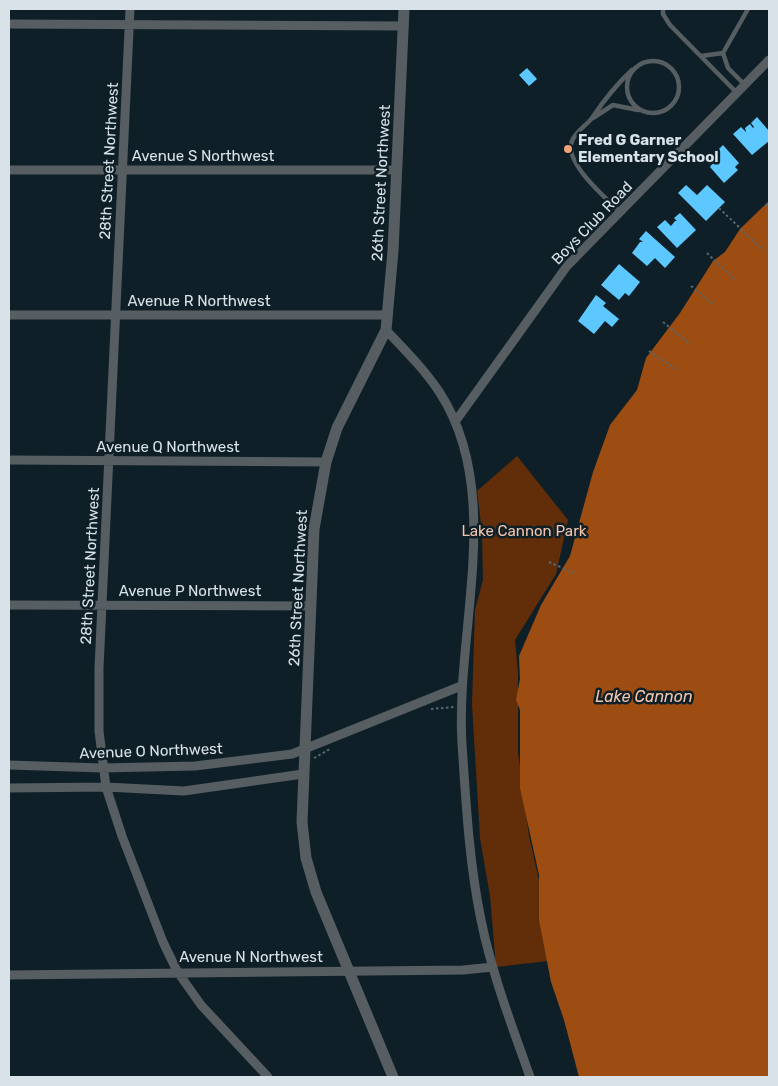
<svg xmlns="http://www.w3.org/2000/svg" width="778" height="1086" viewBox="0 0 778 1086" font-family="Rubik,sans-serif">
<rect width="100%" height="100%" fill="#0f1f27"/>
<path fill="#622e09" d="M517,456l51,64 -12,54 -41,66 3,33v79l11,84 28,124 -61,7 -6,-71 -10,-58 -8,-134 3,-94 8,-30 -1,-48 -5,-41z"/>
<path fill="#9d4d11" d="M769,201v876h-190l-15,-57 -13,-38 -12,-62v-45l-19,-87v-78l-4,-10 4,-21 -1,-23 22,-51 29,-49 23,-84 17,-47 27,-35 9,-32 34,-45 33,-52 12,-9 15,-23z"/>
<path fill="#5cc8ff" d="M527,68l10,11 -8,7 -10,-11z
M757,117l12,14v10l-17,14 -19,-21 8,-7 5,5 -1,-4 5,-4 3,4 1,-1 -3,-4z
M723,145l16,18 -4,4 3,3 -14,13 -14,-16 6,-9 2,2 2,-2 -5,-5z
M686,185l11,10 10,-10 18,17 -19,19 -28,-28z
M680,213l16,17 -19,18 -20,-21 8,-7 6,6 4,-5h2l-3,-3z
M646,231l29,26 -10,11 -10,-10 -8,8 -15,-13 8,-11h3l-4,-3z
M619,264l21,18 -11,14 -4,-3 -6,7 -18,-15z
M596,295l10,8 -3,3 16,13 -7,8 -7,-6 -11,13 -16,-13z"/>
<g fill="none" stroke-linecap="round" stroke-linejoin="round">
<path stroke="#59676e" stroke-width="2" stroke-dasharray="2.5 2.5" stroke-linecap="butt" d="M766,204l3,4
M719,208l44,42
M707,253l29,28
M691,286l22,18
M663,322l26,21
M649,351l28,19
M549,562l25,11
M431,709l23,-2
M314,758l16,-9"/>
<path stroke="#565e62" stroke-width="4.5" d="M663,9v5l7,11 67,68
M701,56l22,-3
M627 87a26 26 0 1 1 52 0a26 26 0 1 1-52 0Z
M745,85l-17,-17 -5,-15 25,-44
M593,118l20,-13 25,5
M620,212c-14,-14 -57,-50 -48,-71 4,-10 14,-15 20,-23 12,-18 25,-34 40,-48"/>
<path stroke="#565e62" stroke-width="9" d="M130,9l-31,659v63l7,56 16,49 41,106 14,29 24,34 67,72
M9,24l395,2
M9,170h387
M9,315h379
M386,330c19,20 39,40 54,63 65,101 15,239 22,351 4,58 7,118 19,176 11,54 31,106 49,157
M455,422l112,-156 202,-206
M9,460l317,2
M9,605l302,1
M9,765l93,3 93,-2 97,-12 169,-68
M9,788l97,-1 78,4 119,-17
M9,975l454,-5 30,-3"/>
<path stroke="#565e62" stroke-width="11" d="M393,1077l-77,-185 -10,-34 -4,-36 12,-293 12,-67 11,-34 49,-98 7,-79 11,-242"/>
</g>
<circle fill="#efa377" stroke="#0f1f27" stroke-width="2" cx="568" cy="149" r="5"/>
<g text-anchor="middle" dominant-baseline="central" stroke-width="5" stroke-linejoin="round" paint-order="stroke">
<g font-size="15" font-weight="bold" fill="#d8e2e8" stroke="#0f1f27" text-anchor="start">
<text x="578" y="140">Fred G Garner<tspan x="578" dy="17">Elementary School</tspan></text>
</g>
<g font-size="15" fill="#d8e2e8" stroke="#0f1f27">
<text x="203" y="156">Avenue S Northwest</text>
<text transform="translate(109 161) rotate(-87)">28th Street Northwest</text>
<text transform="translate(381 183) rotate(-87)">26th Street Northwest</text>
<text transform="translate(592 223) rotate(-46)">Boys Club Road</text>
<text x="199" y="301">Avenue R Northwest</text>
<text x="168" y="447">Avenue Q Northwest</text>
<text transform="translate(90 566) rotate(-87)">28th Street Northwest</text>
<text transform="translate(298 588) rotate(-87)">26th Street Northwest</text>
<text x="190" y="591">Avenue P Northwest</text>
<text transform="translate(151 751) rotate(-2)">Avenue O Northwest</text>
<text x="251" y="957">Avenue N Northwest</text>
</g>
<g font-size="15" fill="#f3c5ac" stroke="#0f1f27">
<text x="524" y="531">Lake Cannon Park</text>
</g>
<g font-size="16" font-style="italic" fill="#f3c5ac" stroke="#0f1f27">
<text x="644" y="696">Lake Cannon</text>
</g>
</g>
<rect width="778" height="1086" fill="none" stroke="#d8e2e8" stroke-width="20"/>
</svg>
